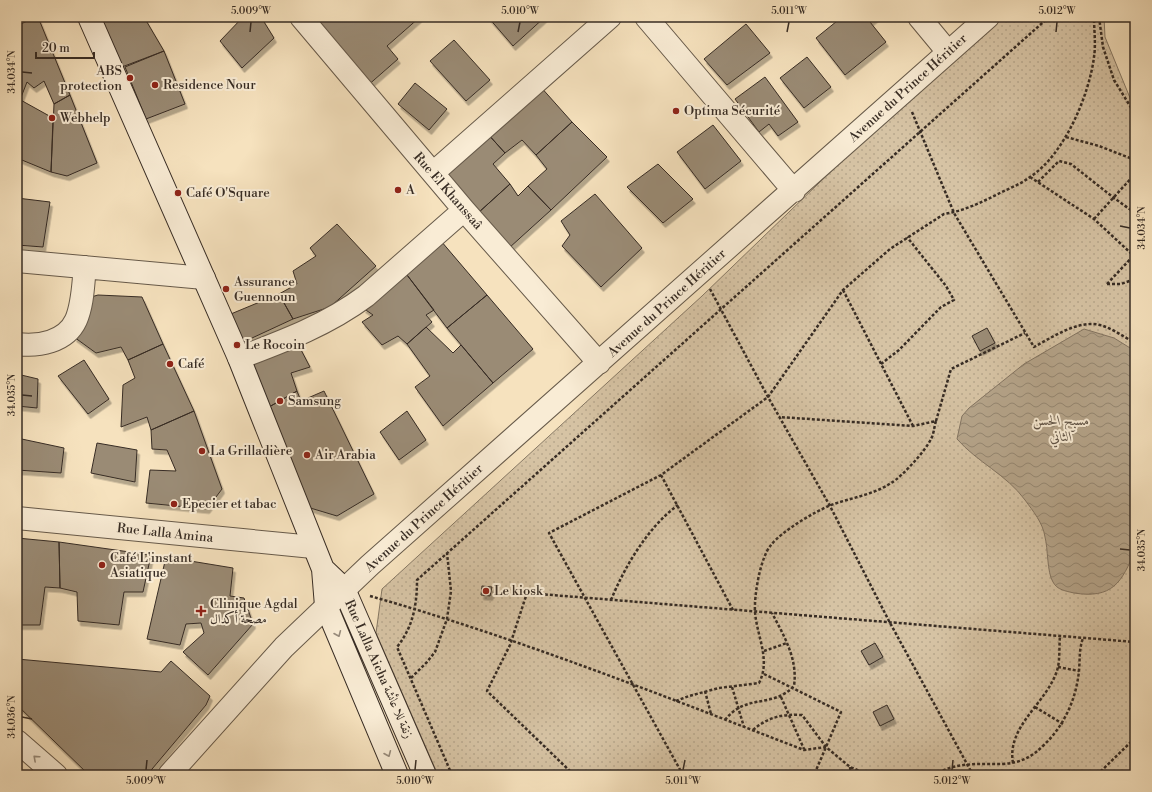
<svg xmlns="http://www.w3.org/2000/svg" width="1152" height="792" viewBox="0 0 1152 792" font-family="'Libre Bodoni',Amiri,serif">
<defs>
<pattern id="green-dots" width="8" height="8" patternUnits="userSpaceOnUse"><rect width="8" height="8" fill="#d6c3a4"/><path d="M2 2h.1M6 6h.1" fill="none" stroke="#b8a88d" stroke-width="1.8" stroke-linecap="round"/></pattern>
<pattern id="water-waves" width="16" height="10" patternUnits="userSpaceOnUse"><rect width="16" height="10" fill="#b5a48a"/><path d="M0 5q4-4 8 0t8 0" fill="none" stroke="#948671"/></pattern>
<filter id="shadow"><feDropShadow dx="2.5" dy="4.5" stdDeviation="0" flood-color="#0004"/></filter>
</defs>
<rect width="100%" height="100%" fill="#f6e2be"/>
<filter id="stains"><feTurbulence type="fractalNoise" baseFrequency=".005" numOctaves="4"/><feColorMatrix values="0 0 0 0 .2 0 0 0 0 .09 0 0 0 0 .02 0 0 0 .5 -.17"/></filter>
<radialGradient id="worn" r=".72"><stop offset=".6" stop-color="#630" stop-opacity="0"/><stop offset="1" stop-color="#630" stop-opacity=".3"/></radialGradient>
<path fill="url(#green-dots)" stroke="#867864" d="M1000,17h104l1,20 30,73v665h-697l-62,-142 6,-44 320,-293 202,-195z"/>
<path fill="url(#water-waves)" stroke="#837461" d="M1084,329l30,9 21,13v199c-13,33 -23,49 -61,43 -8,-2 -17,-3 -21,-11 -6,-9 -5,-34 -8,-45 -2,-14 -12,-26 -20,-37 -18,-25 -48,-38 -68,-61l5,-23 7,-8 55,-44z"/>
<path fill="#9a8b74" stroke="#372c24" filter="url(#shadow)" d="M35,17h3l32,78 -16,9 -10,-23 -10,7 -7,-6 -7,18 -3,-2v-63l4,-11z
M112,17h32l20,34 -50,19 -20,-46z
M243,17h18l13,21 -32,30 -22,-27z
M327,17h93l-33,29 11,13 -32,28 -52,-59z
M488,17h57l-32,29z
M842,17h34l-6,5 16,20 -41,33 -29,-37z
M746,24l24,29 -43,32 -23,-26z
M454,40l36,40 -24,21 -36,-40z
M164,51l21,53 -39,15 -21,-52z
M807,57l24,30 -27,21 -24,-30z
M765,77l33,45 -20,14 -9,-12 -10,8 -24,-33z
M415,83l32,26 -18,21 -31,-26z
M539,85l33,37 -36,33 -14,-15 -17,13 -18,-20z
M70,95l27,68 -30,13 -16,-4 3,-68z
M17,98l36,20 -2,54 -34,-14z
M572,122l35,35 -56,53 -23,-24 19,-17 -11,-14z
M713,125l28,36 -36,28 -28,-37z
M487,133l18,20 -12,11 17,20 -32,29 -36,-40z
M658,164l35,35 -30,24 -36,-36z
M510,184l8,12 10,-10 23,24 -42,38 -31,-35z
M595,194l47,54 -41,39 -39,-41 8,-11 -9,-14z
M17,198l33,4 -7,45 -26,-2z
M337,224l39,42 -46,41 -37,12 -14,-25 18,-10 -4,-13 23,-15 -6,-8z
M441,241l46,54 -40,33 -43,-57z
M404,271l30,39 -8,5 6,7 -25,22 -9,-8 -16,9 -20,-23 11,-7 -10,-7z
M279,294l14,25 -56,26 -11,-29z
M98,295l44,2 21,47 -35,16 -7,-13 -25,6 -22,-16 17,-40z
M487,295l46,54 -40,34 -46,-55z
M426,327l27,26 8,-8 32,38 -50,43 -28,-39 15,-11 -23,-32z
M987,328l8,15 -15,8 -8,-15z
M163,344l31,67 -43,19 -4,-13 -26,10 2,-42 12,-7 -7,-18z
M299,346l11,21 -19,6 6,18 -28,16 -20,-45z
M84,360l25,39 -21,15 -30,-38z
M17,374l21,5 -1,29 -20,-2z
M297,391l4,10 23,-10 50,103 -37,22 -30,-9 -38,-100z
M194,411l28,78 -15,20 -61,-6 4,-33 26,1 -9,-21 -15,-1 -1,-19z
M407,411l19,29 -27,20 -19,-28z
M17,438l47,10 -3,25 -44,-3z
M97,443l40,7 -2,32 -44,-9z
M17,538l42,4 1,46 -15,-1 -5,38h-23z
M59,542l92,13 -8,37h-19l-5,33 -41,-4 -1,-29 -17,-4z
M166,557l67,11 -3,28 14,2 9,26 -45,51 -25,-23 21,-19 -3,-10 -15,1 -6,21 -33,-6z
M482,586l10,1 -2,9 -9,-1z
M875,643l8,14 -14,8 -8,-14z
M17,659l144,13 10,-11 39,35 -4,9 -59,70h-58l-72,-70z
M887,705l7,14 -14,7 -7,-14z
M17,766l11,9h-11z"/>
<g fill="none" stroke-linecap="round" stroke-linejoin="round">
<g stroke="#675a4a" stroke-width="24">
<path id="street" d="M301,17l163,193 135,153
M646,17l148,174
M919,17l29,35
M433,173l177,-156
M17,261l187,17
M17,344c21,3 49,-2 59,-24 7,-16 7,-36 9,-53
M239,358c45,-17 88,-33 127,-62l98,-86
M17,518l296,29
M17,741l39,34
M169,775l115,-128 86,-82 618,-548"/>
</g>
<g stroke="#372c24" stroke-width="24">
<path id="secondary" d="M89,17l150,341 84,211 3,37 71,169
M323,569l21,20 81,186"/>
</g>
<path stroke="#372c24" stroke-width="2.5" stroke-dasharray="3 2" stroke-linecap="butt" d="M1099,17l4,30 11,33 21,34
M912,112l42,101 80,134c17,-9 37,-23 58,-23 15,0 30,12 43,19
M1066,137l33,9 36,14
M1030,177l64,42 41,38
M1038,182l21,-21 12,3 43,34 21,15
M1094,219l41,-45
M1107,284l28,-30
M1107,284h14l14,-5
M710,289l58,108 62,109 59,115 84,154
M843,290l70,136
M881,364l18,-14 42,-43 13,-7 -8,-14 -39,-49
M936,421l15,-52 74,-36
M661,475l72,135
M370,596c148,42 291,99 434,154l22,-3 24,20 20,8
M611,600c14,-34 37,-73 67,-95
M764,651l23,-8
M1058,667l21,4
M764,674l77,38 -27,63
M411,678l16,-16 8,-10 12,-33 4,-28 -4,-38
M732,687l12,40
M705,691l6,23
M781,697l23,52
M676,701l13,-5 30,-8 40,-5c12,-23 -2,-46 -4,-71 -1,-16 5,-54 16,-67 11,-14 43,-33 60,-40 19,-7 42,-10 60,-22 11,-6 35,-33 40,-44 3,-5 3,-12 5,-18l-23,5 -134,-9
M1035,707l28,17
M725,720c21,-27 47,-11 69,-34 4,-27 -10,-50 -22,-73
M753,730c15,-13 29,-16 49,-15l24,32
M1013,763c-7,-38 37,-62 45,-96 2,-10 1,-21 2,-31
M850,767l1,8
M452,775l-55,-128c16,-20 20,-42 20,-67l632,-563
M574,775l-87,-84 23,-46 17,-52 608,49
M683,775l-134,-242 112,-58 107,-78 75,-107 47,-41 54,-35c20,-3 38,-12 56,-21 10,-5 21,-9 30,-16 34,-22 59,-81 64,-120 2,-13 0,-27 0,-40
M934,775c21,-13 45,-11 68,-11 19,-1 30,-7 43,-20 20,-20 31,-45 34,-73 1,-12 0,-22 4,-33
M1097,775l38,-37"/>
<use href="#street" stroke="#f9ecd5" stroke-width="22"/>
<use href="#secondary" stroke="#f9ecd5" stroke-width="22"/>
</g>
<defs><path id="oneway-chevron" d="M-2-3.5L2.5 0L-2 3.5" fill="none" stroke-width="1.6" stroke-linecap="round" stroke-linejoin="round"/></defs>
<g stroke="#988c7c">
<use href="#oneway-chevron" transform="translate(338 634) rotate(67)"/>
<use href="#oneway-chevron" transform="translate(388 754) rotate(67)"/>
<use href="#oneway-chevron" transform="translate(36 758) rotate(-138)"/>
</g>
<path fill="none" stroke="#372c24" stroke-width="1.5" d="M250,32l1,-10M518,32l2,-10M787,32l2,-10M1056,32l1,-10M22,72l10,1M1120,226l10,2M22,395l10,1M1120,549l10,1M22,717l10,2M146,770l1,-10M415,770l1,-10M683,770l2,-10M952,770l1,-10"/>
<g fill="#8f2418" stroke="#f9ecd5" stroke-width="1.5">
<circle cx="130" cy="78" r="4"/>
<circle cx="155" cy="85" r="4"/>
<circle cx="676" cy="111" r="4"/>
<circle cx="52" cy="118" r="4"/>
<circle cx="398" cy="190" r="4"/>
<circle cx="178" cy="193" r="4"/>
<circle cx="226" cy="289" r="4"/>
<circle cx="237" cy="345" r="4"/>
<circle cx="170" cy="364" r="4"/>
<circle cx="280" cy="401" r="4"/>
<circle cx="202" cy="451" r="4"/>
<circle cx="307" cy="455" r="4"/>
<circle cx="174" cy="504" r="4"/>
<circle cx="102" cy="565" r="4"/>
<circle cx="486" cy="591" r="4"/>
<path d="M199 605h4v4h4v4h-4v4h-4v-4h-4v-4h4z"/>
</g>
<g text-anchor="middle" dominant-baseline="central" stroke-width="4" stroke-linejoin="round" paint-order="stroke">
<g font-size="13" fill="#372c24" stroke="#f9ecd5" text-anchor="start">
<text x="122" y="71" text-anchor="end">ABS<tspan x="122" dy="15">protection</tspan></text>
<text x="163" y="85">Residence Nour</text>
<text x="684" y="111">Optima Sécurité</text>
<text x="60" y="118">Webhelp</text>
<text x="406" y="190">A</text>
<text x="186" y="193">Café O'Square</text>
<text x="234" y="282">Assurance<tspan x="234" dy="15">Guennoun</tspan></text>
<text x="245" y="345">Le Rocoin</text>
<text x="178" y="364">Café</text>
<text x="288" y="401">Samsung</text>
<text x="210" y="451">La Grilladière</text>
<text x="315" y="455">Air Arabia</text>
<text x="182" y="504">Epecier et tabac</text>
<text x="110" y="558">Café L'instant<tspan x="110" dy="15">Asiatique</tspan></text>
<text x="494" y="591">Le kiosk</text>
<text x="210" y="604">Clinique Agdal<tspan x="210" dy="15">مصحة أكدال</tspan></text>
</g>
<g font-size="13" fill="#372c24" stroke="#f9ecd5">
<text transform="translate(908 88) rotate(-42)">Avenue du Prince Héritier</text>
<text transform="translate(448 191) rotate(49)">Rue El Khanssaâ</text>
<text transform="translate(667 303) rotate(-42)">Avenue du Prince Héritier</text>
<text transform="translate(424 518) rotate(-42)">Avenue du Prince Héritier</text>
<text transform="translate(165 533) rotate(6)">Rue Lalla Amina</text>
<text transform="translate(379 669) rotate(66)">Rue Lalla Aicha زنقة للا عائشة</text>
</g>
<g font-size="14" font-style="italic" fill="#5d5043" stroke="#f9ecd5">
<text x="1061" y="421">مسبح الحسن<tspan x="1061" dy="16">الثاني</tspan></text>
</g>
</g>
<rect width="1152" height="792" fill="none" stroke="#f6e2be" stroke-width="44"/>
<path d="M36 52v6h58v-6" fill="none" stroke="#372c24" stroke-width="2"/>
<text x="42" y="52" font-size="12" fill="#372c24" stroke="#f9ecd5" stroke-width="3" paint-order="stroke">20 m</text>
<rect x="22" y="22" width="1108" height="748" fill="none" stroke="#372c24" stroke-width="1.5"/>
<g font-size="10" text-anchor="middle" fill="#372c24">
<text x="251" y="14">5.009°W</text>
<text x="520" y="14">5.010°W</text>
<text x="789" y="14">5.011°W</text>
<text x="1057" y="14">5.012°W</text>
<text transform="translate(11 72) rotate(-90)" y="4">34.034°N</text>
<text transform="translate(1141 228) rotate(-90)" y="4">34.034°N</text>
<text transform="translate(11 395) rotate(-90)" y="4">34.035°N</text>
<text transform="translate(1141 550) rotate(-90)" y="4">34.035°N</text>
<text transform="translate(11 717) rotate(-90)" y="4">34.036°N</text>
<text x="146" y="784">5.009°W</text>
<text x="415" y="784">5.010°W</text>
<text x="683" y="784">5.011°W</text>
<text x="952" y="784">5.012°W</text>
</g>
<rect width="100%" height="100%" filter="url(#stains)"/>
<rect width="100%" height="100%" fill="url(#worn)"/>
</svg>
